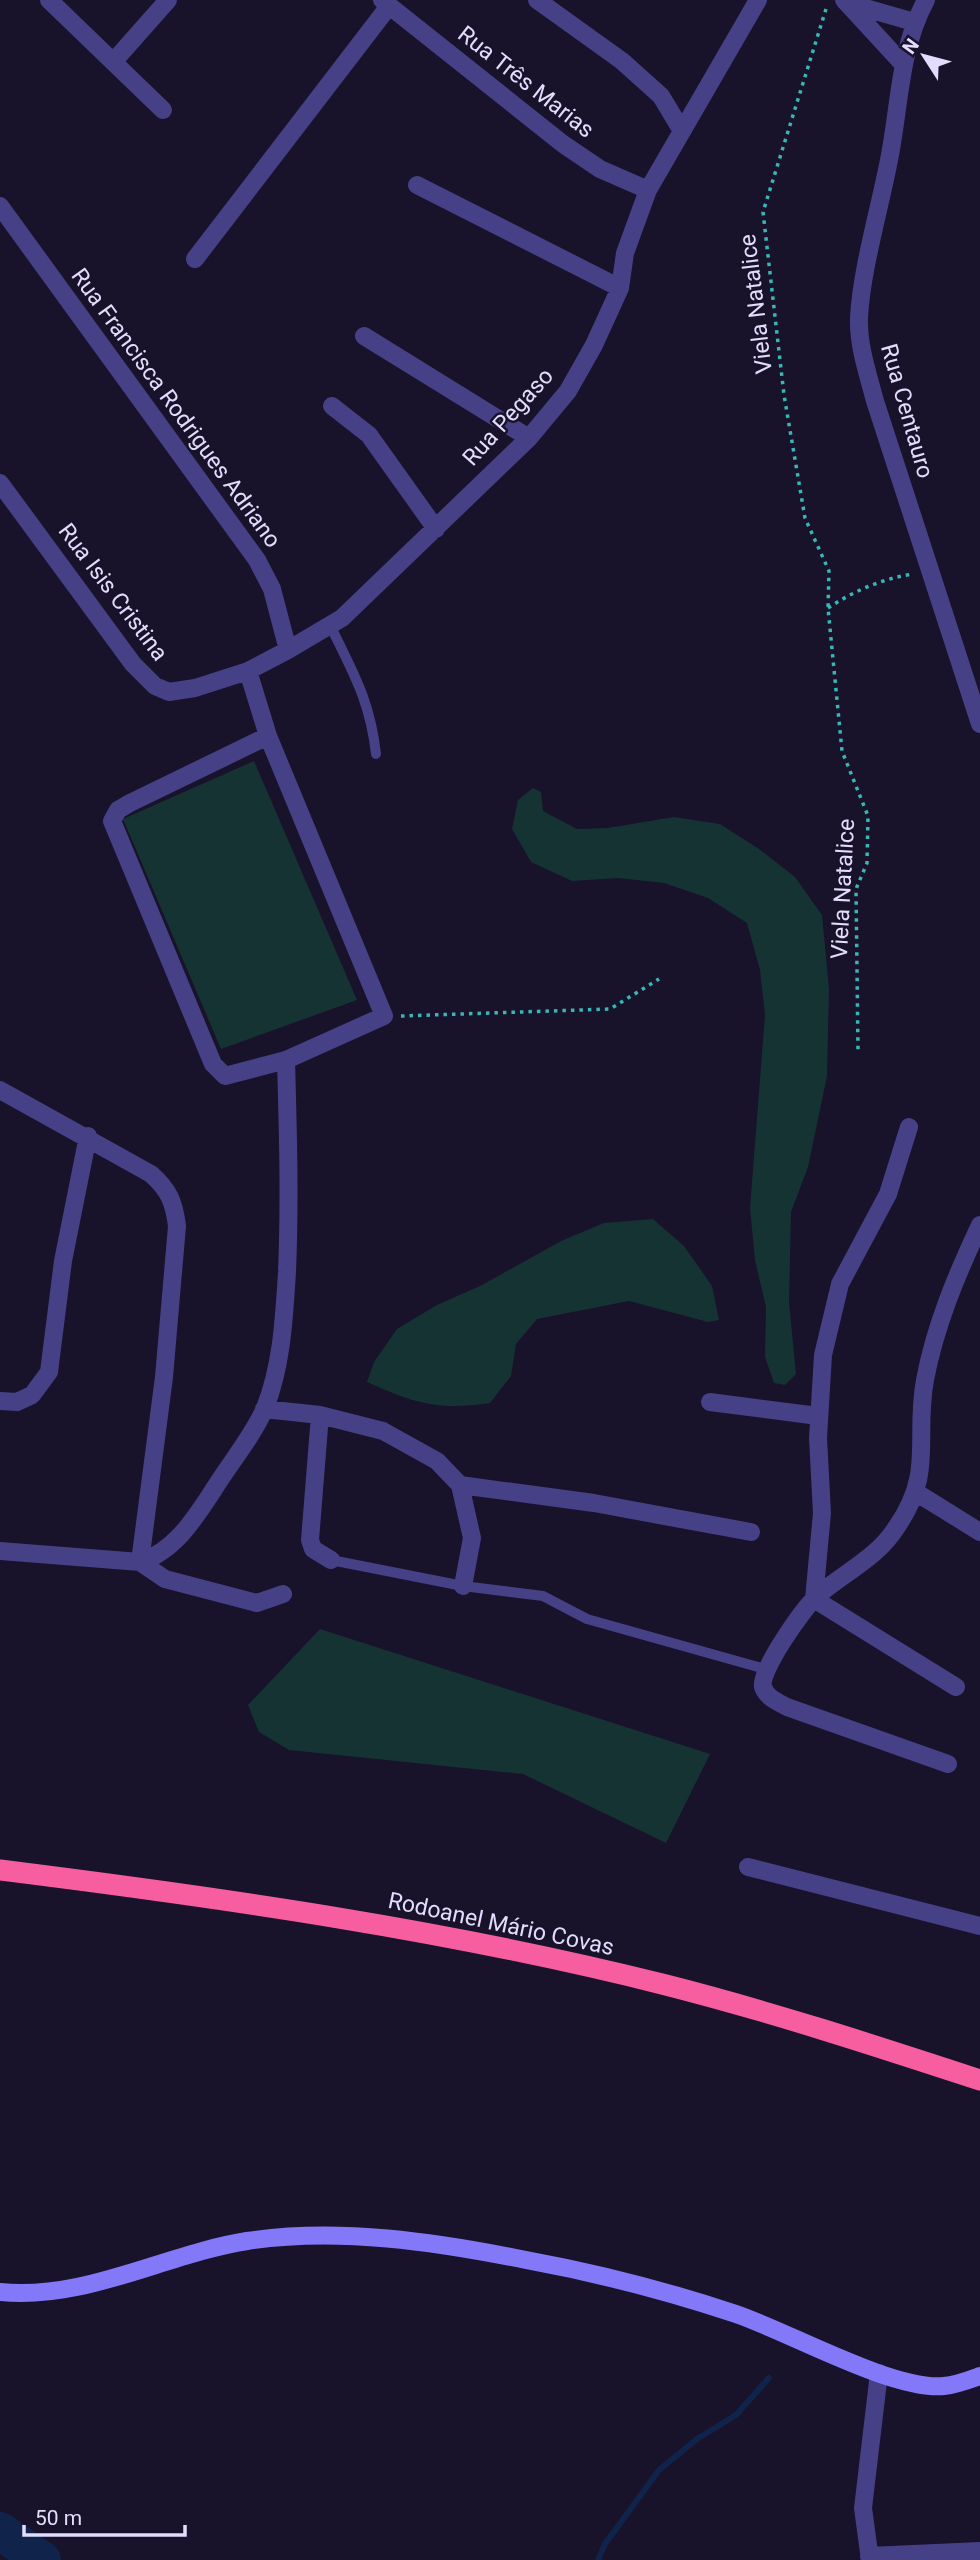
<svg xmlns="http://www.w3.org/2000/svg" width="980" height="2560" viewBox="0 0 980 2560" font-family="Roboto,sans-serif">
<rect width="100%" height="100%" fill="#18122a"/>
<path fill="#163334" d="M254,761l103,239 -136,49 -98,-230z
M533,788l8,4 2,19 34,18 31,-1 66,-11 46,7 39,25 36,28 27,38 7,74 -2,87 -19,91 -17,45 -2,90 7,72 -11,11 -11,-2 -9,-26 1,-50 -11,-47 -5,-52 15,-193 -5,-45 -13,-47 -39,-25 -44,-15 -46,-5 -46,3 -41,-19 -19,-33 6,-29z
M653,1219l31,27 28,40 7,34 -11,2 -79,-21 -92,18 -21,25 -5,32 -21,27c-52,8 -76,0 -123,-21l7,-20 23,-33 40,-24 43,-19 81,-45 43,-18z
M320,1629l390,125 -44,89 -143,-69 -234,-24 -30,-18 -11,-27z"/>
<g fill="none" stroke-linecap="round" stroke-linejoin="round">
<path stroke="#10234b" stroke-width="6" d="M598,2560l7,-16 54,-74 38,-31 39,-24 33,-37"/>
<path stroke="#10234b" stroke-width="38" d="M0,2531l42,29"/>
<path stroke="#37b7b6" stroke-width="3.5" stroke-dasharray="3.5 5" stroke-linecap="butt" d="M826,9l-63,203 21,183 21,123 24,53 -1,37 14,143 26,65 -1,47 -11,26 2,161
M828,608c26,-17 53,-29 85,-34
M401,1016l209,-7 49,-30"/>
<path stroke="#464086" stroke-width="10" d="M330,625c23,48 40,75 46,129
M331,1560l132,26 80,10 44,23 178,50"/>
<path stroke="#464086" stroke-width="18" d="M49,0l114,110
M382,0l181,144 37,25 48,21
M537,0l85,61 39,35 21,35
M844,0l58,63
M926,0c-27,50 -26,105 -37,160 -9,47 -28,112 -30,158 -1,28 9,56 16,83l105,323
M848,3l66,19
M114,61l54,-61
M417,185l203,103
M0,206l257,354 15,29 16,61
M195,259l194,-253
M364,336l165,102
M332,406l37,29 67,94
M0,483l133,181 22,22 14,6 26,-4 53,-17 40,-21 54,-32 187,-180 39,-47 26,-46 26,-57 5,-35 23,-63 110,-190
M248,671l20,65 116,280 -98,44 -61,16 -12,-12 -101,-243 6,-11 12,-7 138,-67
M0,1090l151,84c18,16 23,28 26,52l-13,151 -24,185 25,17 92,24 26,-9
M909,1127l-21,67 -48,90 -17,71 -5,83 4,75 -8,86 142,88
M0,1401l17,1 15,-7 17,-23 14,-111 25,-125
M710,1402l108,14
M264,1409l56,6 63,16 54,30 23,24 134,18 157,29
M320,1415l-10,125 3,9 18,11
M460,1485l12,53 -9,48
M917,1493l63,39
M0,1551l140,11c35,-11 55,-44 74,-73 16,-26 39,-53 51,-81 17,-43 19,-90 22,-136 3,-71 1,-141 -1,-212
M948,1764l-161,-57c-9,-5 -20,-9 -24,-20 -4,-16 40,-78 53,-90 27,-24 60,-38 80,-69 39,-56 18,-88 29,-148 10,-54 32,-106 55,-155
M748,1867l232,59
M869,2556l111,-5
M870,2560l-7,-52 16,-135"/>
<path stroke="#8379f8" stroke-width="18" d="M0,2292c84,9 165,-38 247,-51 91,-14 190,1 279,19 71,13 141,31 210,54 53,18 157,77 208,72 12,-1 25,-6 36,-10"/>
<path stroke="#f75e9f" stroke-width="21" d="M0,1870c223,28 448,60 666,115 106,27 210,61 314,95"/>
</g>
<g text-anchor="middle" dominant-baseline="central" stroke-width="5" stroke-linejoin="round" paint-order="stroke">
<g font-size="23" fill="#e2ddfd" stroke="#18122a">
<text transform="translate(526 82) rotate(38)">Rua Três Marias</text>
<text transform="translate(756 304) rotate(-97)">Viela Natalice</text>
<text transform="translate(176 408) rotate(54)">Rua Francisca Rodrigues Adriano</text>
<text transform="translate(907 411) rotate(74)">Rua Centauro</text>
<text transform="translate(508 417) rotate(-48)">Rua Pegaso</text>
<text transform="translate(113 592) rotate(53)">Rua Isis Cristina</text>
<text transform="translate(843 889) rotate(-87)">Viela Natalice</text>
<text transform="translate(501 1924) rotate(12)">Rodoanel Mário Covas</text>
</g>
</g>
<g transform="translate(924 56) rotate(306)" stroke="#18122a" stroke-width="5" paint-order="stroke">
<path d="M0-5L12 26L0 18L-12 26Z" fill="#e2ddfd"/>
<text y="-10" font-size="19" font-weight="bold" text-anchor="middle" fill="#e2ddfd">N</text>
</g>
<path d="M24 2525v10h161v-10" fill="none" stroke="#e2ddfd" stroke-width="3.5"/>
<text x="35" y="2525" font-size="21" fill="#e2ddfd" stroke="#18122a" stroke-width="5" paint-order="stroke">50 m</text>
</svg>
